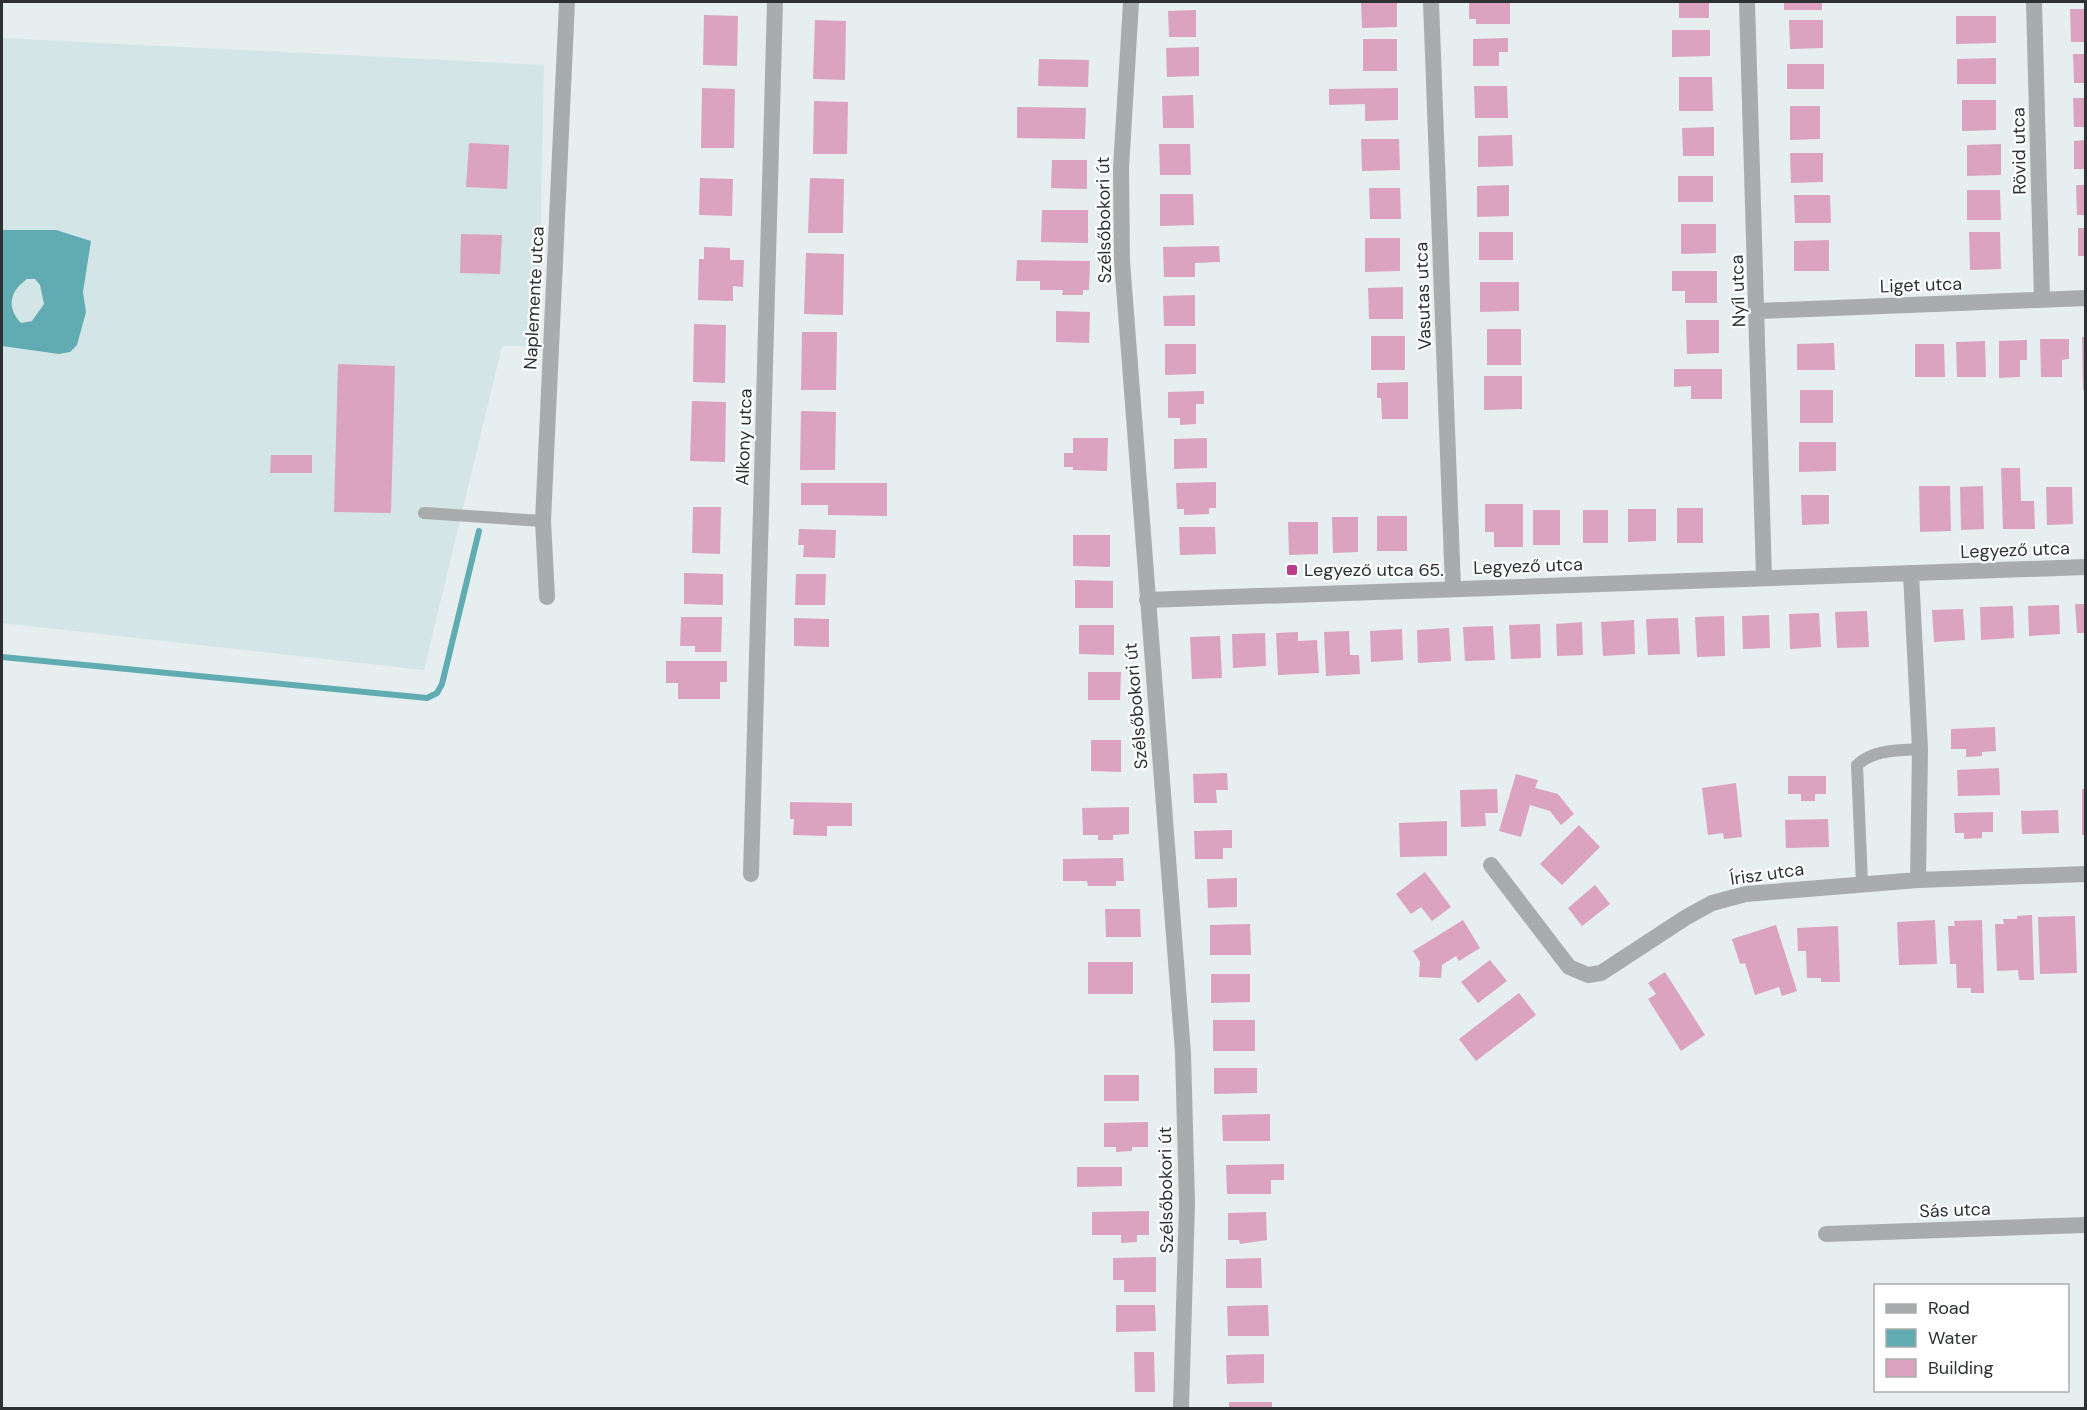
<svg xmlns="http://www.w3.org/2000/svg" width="2087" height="1410" viewBox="0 0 2087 1410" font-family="'DM Sans',sans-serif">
<rect width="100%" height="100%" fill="#e6eeef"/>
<path fill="#d3e5e7" d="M2,38l542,27 -6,281h-36l-78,324 -422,-47z"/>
<path fill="#61acb2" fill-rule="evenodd" d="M2,230h54l35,11 -8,51 3,20 -9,33 -7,7 -11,2 -57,-8zM27,279h8l5,6 4,19 -12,17 -11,2c-15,-16 -11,-32 6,-44z"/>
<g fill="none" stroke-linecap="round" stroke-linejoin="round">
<path stroke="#61acb2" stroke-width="6" d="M2,657l425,41 10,-5 5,-9 37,-153"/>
</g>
<path fill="#dba3c0" d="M1361,2h36v25l-35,1z
M1469,2h41v22h-34v-5h-7z
M1679,2h30v16h-30z
M1784,2h38v8h-38z
M2070,9h16v33h-15z
M1196,10v27h-27l-1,-26z
M704,15l34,1 -1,50 -34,-1z
M1956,16h40v27l-40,1z
M815,20l31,1 -1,59 -32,-1z
M1789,20h34v28l-33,1z
M1672,30h38v26l-38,1z
M1508,38v14h-9v14h-26v-27z
M1363,39h34v32h-34z
M1199,47v29l-32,1 -1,-29z
M2073,54h13v29h-12z
M1996,58v26h-39v-25z
M1039,59l50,1 -1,27 -50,-1z
M1787,64h37v25h-37z
M1679,77h33l1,34h-34z
M1474,86h33l1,32h-33z
M702,88l33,1 -1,59h-33z
M1398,88v32l-33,1v-17l-36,1v-16z
M1193,95l1,33h-31l-1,-32z
M2073,98h13v29h-12z
M1962,100h34v30l-34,1z
M814,101l34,1 -1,52h-34z
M1790,106h30v33l-30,1z
M1017,107l69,1 -1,31 -68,-1z
M1714,127v29h-31l-1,-28z
M1512,135l1,31 -35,1v-31z
M1361,139h38l1,31 -38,1z
M2086,140v29h-12v-28z
M469,143l40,2 -2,44 -41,-2z
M1159,144h31l1,31h-31z
M2001,144v31l-34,1v-31z
M1790,153h33v29l-32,1z
M1052,160h35v29l-36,-1z
M1678,176h35v26h-35z
M700,178l33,1 -1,37 -33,-1z
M810,178l34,1 -1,54h-35z
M1509,185v31l-32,1v-31z
M2076,185h10v30h-9z
M1369,188h31l1,31h-31z
M1967,190h33l1,30h-34z
M1160,194h33l1,31 -34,1z
M1794,195h36l1,28h-36z
M1042,210h46v33l-47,-1z
M1681,224h35v29l-35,1z
M2078,228h8v28h-8z
M1479,232h34v28h-34z
M1969,232h31l1,37 -31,1z
M461,234l41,1 -2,39 -40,-1z
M1365,238h35v33l-35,1z
M1829,240v31h-35v-30z
M1219,246l1,16 -25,1v14h-31l-1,-30z
M704,247l26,1v12h14l-1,27 -10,-1v15l-35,-1 1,-41h5z
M806,253l38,1 -1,61 -39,-1z
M1017,260l73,1 -1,29h-6v5h-21l1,-5h-23v-9h-24z
M1672,271h45v32h-32v-12h-13z
M1480,282h39v29l-39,1z
M1403,287v32h-34l-1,-31z
M1195,295v31h-31l-1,-30z
M1056,311l34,1 -1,31 -33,-1z
M1686,320h33v33l-32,1z
M694,324l32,1 -1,58 -32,-1z
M1487,329h34v36h-34z
M802,332h35l-1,58h-35z
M1371,336h34v34h-34z
M2082,337h4v53h-3z
M2040,339h29v20l-7,1v17h-21z
M2027,340v20h-7v17l-21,1v-37z
M1985,341l1,36h-29l-1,-35z
M1834,343l1,27h-38v-26z
M1165,344h31v30l-31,1z
M1915,344h29l1,33h-30z
M338,364l57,2 -4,147 -57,-1z
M1674,369h48v30h-31v-13l-17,1z
M1484,376h38v33l-38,1z
M1408,382v37h-26l-1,-21h-4v-15z
M1800,390h33v33h-33z
M1204,391v13h-8v20l-16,1v-7h-12v-26z
M692,401l34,1 -1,60 -35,-1z
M801,411l35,1 -1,58h-35z
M1073,438h35l-1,33 -34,-1v-3h-9v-14h9z
M1207,438v30l-33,1v-30z
M1799,442h37v29l-37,1z
M271,455h41v18h-42z
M2001,468h19l1,33h13l1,28h-32z
M1216,482v26h-7v6l-25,1v-6h-7l-1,-26z
M801,483h86v33l-59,-1v-10h-27z
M1919,486h31l1,45 -31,1z
M1983,486l1,43 -23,1 -1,-43z
M2046,487h26l1,37 -26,1z
M1801,495h28v29l-27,1z
M1485,504h38v43h-29v-15h-9z
M693,507h28l-1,47 -28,-1z
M1677,508h26v35h-26z
M1628,509h28v32l-28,1z
M1533,510h27v35h-27z
M1583,510h25v33h-25z
M1377,516h30v35h-30z
M1332,517h26v35l-25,1z
M1288,522h30v32l-29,1z
M1179,527h36l1,27 -36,1z
M799,529l37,1 -1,28 -32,-1 1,-12h-6z
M1073,535h37v32l-37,-1z
M684,573l39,1v31l-39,-1z
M796,574h30l-1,31h-30z
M1075,580l38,1v27h-38z
M2075,604h11v29h-9z
M2059,605l1,29 -31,2 -1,-30z
M2013,606l1,32 -33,2 -1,-33z
M1963,609l2,31 -31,2 -2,-32z
M1867,611l2,36 -32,1 -2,-36z
M1819,613l2,34 -31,2 -1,-35z
M1769,615l1,33 -27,1 -1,-33z
M1724,616l1,40 -28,1 -2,-40z
M681,617h41l-1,35h-26v-6h-15z
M794,618l35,1v28l-35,-1z
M1678,618l2,36 -32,1 -2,-36z
M1634,620l1,34 -32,2 -2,-34z
M1582,622l1,33 -26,1 -1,-32z
M1540,624l1,34 -30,1 -2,-34z
M1079,625h35v30l-35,-1z
M1493,626l2,34 -30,1 -2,-34z
M1449,628l2,33 -33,2 -1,-33z
M1402,629l1,31 -32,2 -1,-31z
M1349,631l1,24h9l1,19 -34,2 -2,-44z
M1298,632v9l19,-1 2,33 -41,2 -2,-42z
M1265,633l1,33 -33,2 -1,-34z
M1220,636l2,42 -30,1 -2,-42z
M666,661h61v21h-7v17h-42v-16h-12z
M1088,672h33l-1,28h-32z
M1995,727l1,24 -14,1v4l-16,1v-8h-15v-20z
M1091,740h30v32l-30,-1z
M1999,768l1,27 -42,1 -1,-26z
M1227,773l1,17h-12l1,13h-23l-1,-29z
M1516,774l22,6 -3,8 23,6 16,20 -13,11 -11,-14 -20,-6 -9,32 -22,-6z
M1788,776h38v18h-11v7h-14v-7h-13z
M1736,783l6,54 -18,2 -1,-6 -15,2 -6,-47z
M1497,789l1,24h-13l1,13 -25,1 -1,-37z
M2082,789h4v46h-4z
M790,802l62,1v23h-25v10l-34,-1 1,-16h-4z
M1129,807v27l-16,1v5h-15v-5h-15l-1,-27z
M2058,810l1,23 -37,1 -1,-23z
M1993,812v20h-11v6l-18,1v-6h-9l-1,-20z
M1828,819l1,28 -43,1 -1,-28z
M1447,821v35l-47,1 -1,-34z
M1579,825l21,22 -38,38 -22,-21z
M1232,830v18h-9v11h-28l-1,-28z
M1123,858l1,23h-8v5h-28l-1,-5h-24v-22z
M1425,872l26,35 -19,14 -11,-14 -10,7 -15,-20z
M1237,878v29l-29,1 -1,-29z
M1595,885l15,19 -28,22 -14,-18z
M1105,909h35l1,28h-35z
M2032,915l2,65h-15l-1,-10 -21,1 -2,-47h9l-1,-5h14v-3z
M2075,916l2,57 -37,1 -2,-57z
M1463,920l17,28 -21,13 -3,-5 -14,9 -1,13 -22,-1 1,-15 -7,-11z
M1935,920l2,44 -38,1 -2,-43z
M1982,920l2,73h-13v-5h-14l-1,-24h-6l-2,-38h7l-1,-5z
M1250,924l1,31h-41v-30z
M1776,925l21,66 -15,5 -3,-9 -24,8 -10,-32 -5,1 -8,-25z
M1838,926l2,56h-19v-4h-14l-1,-27h-8l-1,-23z
M1490,960l17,21 -29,22 -17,-21z
M1088,962h45v32h-45z
M1665,972l40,63 -24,16 -33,-52 8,-5 -8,-11z
M1211,974h39v28l-39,1z
M1519,993l17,22 -60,46 -17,-22z
M1213,1020h42v31h-42z
M1214,1068h43v25l-43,1z
M1104,1075h35v26h-35z
M1270,1114v27h-47l-1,-26z
M1148,1122v25h-16v4l-16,1v-5h-12v-24z
M1284,1164v16h-13v14h-44l-1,-29z
M1077,1167h45v19l-45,1z
M1149,1211v24h-12v7l-16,1v-8h-29v-23z
M1266,1212l1,28 -27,4 -1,-4h-11v-27z
M1156,1257v35h-32v-12h-11v-22z
M1261,1258l1,30h-36v-29z
M1116,1305h39l1,26 -40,1z
M1268,1305l1,31h-41l-1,-30z
M1134,1352h20l1,40h-20z
M1264,1354v29l-37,1 -1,-29z
M1229,1402h43v6h-43z"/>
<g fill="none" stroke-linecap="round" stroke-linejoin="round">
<path stroke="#a8acac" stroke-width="12" d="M424,513l119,8
M1862,883l-5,-118c17,-16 41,-14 63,-16"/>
<path stroke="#a8acac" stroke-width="16" d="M1131,2l-10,166 1,93 61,792 4,150 -6,205
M1431,2l22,586
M1747,2l17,576
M2034,2l8,298
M1758,311l328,-13
M1911,574l9,175 -2,131
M547,597l-4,-76 24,-519
M1147,600l939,-33
M1491,865l78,102 19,8 13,-2 84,-55 27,-15 34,-9 172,-14 168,-6
M751,874l24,-872
M1826,1234l260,-9"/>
</g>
<rect fill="#ba3c8a" stroke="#fff" stroke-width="2" x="1286" y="564" width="12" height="12" rx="3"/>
<g text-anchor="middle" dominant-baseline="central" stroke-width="4.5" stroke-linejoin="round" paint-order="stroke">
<g font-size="18" fill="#2e3132" stroke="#fff">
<text transform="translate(2019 151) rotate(-91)">Rövid utca</text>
<text transform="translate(1104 220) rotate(-91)">Szélsőbokori út</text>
<text transform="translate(1921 285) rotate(-2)">Liget utca</text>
<text transform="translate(1738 291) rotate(-92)">Nyíl utca</text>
<text transform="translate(1423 296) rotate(-92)">Vasutas utca</text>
<text transform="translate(534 298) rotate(-87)">Naplemente utca</text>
<text transform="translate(744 437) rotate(-88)">Alkony utca</text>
<text transform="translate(2015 550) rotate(-2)">Legyező utca</text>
<text transform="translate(1528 566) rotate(-2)">Legyező utca</text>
<text transform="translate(1136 706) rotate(-95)">Szélsőbokori út</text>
<text transform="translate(1767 874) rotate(-8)">Írisz utca</text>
<text transform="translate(1166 1190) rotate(-91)">Szélsőbokori út</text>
<text transform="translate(1955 1210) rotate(-2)">Sás utca</text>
</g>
<g font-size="18" fill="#2e3132" stroke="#fff" text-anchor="start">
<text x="1304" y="570">Legyező utca 65.</text>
</g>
</g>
<rect width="2087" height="1410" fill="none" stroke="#2e3132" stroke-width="6"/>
<rect x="1874" y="1284" width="195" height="108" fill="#ffffff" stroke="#abadad" stroke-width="1.5"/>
<rect x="1886" y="1304" width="30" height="9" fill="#a8acac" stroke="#abadad" stroke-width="1.5"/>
<text x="1928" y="1314" font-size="18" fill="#2e3132">Road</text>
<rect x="1886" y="1329" width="30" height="18" fill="#61acb2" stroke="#abadad" stroke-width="1.5"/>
<text x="1928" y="1344" font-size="18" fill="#2e3132">Water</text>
<rect x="1886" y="1359" width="30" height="18" fill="#dba3c0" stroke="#abadad" stroke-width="1.5"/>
<text x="1928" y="1374" font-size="18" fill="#2e3132">Building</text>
</svg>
